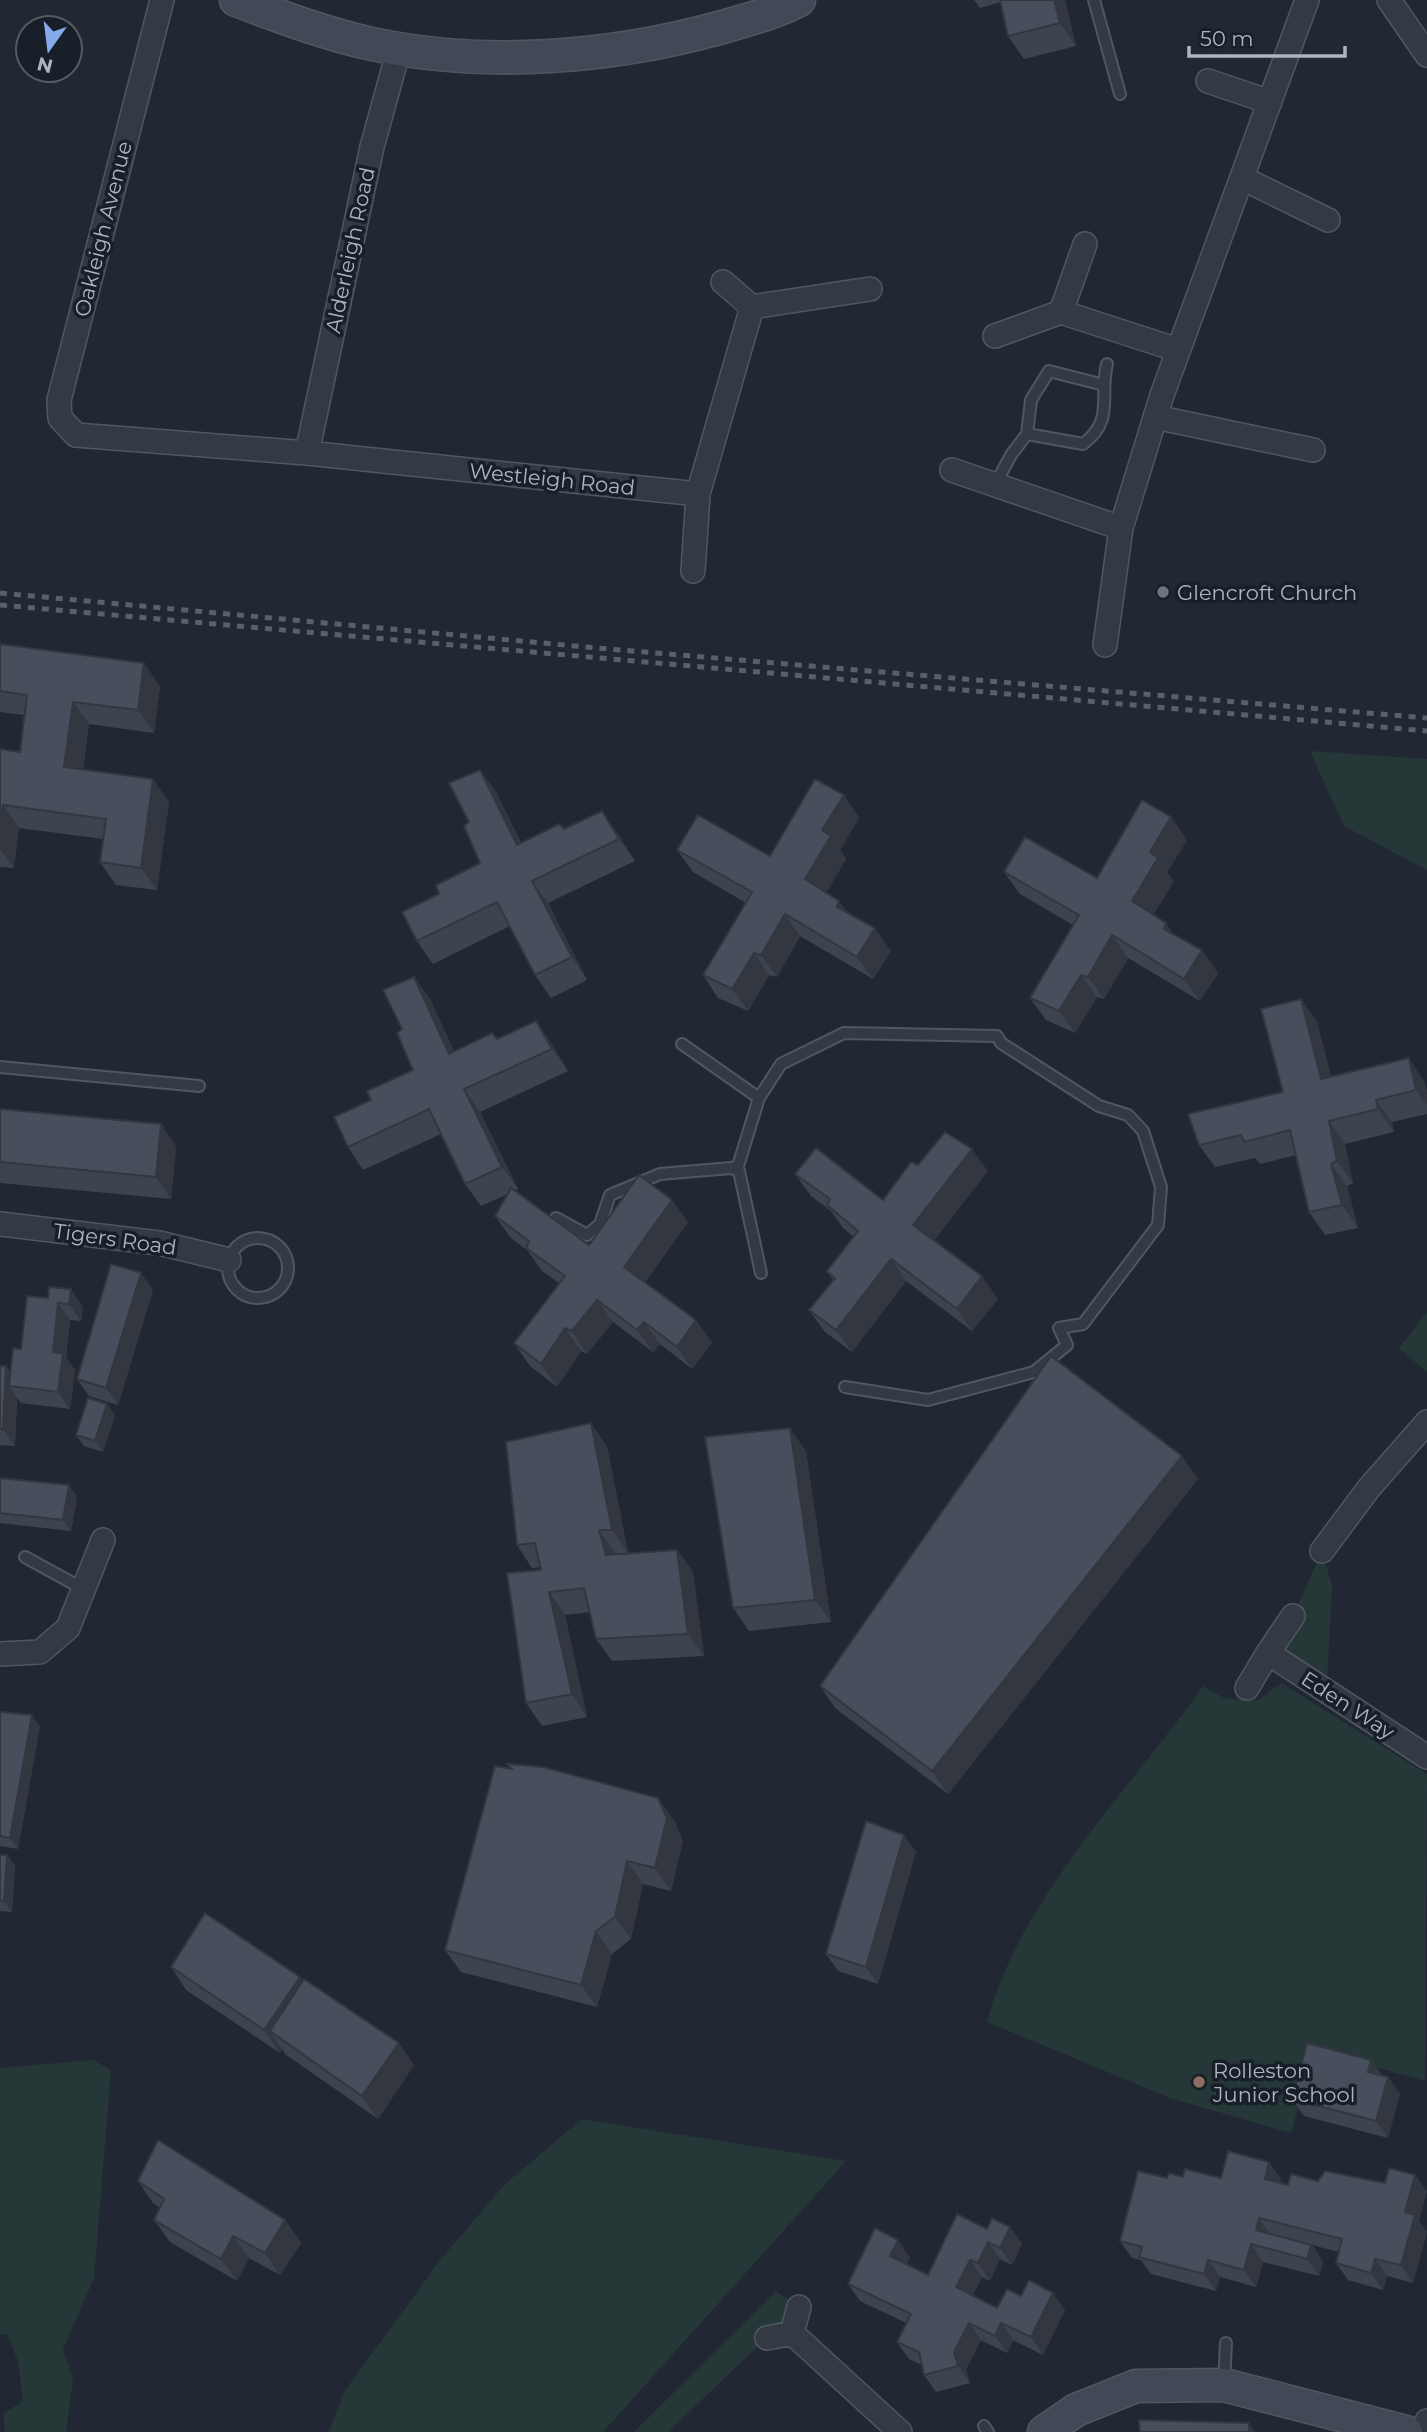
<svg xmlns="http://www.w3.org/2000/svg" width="1427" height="2432" viewBox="0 0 1427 2432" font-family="Montserrat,sans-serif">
<rect width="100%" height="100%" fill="#212833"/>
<path fill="#263738" d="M1310,751l117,8v111l-83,-44z
M1427,1312v60l-28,-24z
M1322,1551l10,35 -5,97 -59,-30 25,-37z
M1281,1683l146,91 -2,307 -110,-31 -24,83 -121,-35 -183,-76c33,-124 143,-232 216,-336l21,12 34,2z
M93,2060l18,10 -17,208 -31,72 10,29 -7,53h-61l-2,-18 20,-13 -5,-40 -11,-27h-7v-266z
M582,2119l264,42 -243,271h-274l15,-40 97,-133 64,-75z
M776,2291l23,16 -131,125h-34z"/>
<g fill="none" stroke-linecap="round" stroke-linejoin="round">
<g stroke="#515762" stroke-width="14">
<path id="lane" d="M1094,0l26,94
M1027,434l4,-34 18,-29 55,14
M995,485l16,-30 16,-21 56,10c32,-24 16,-47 24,-80
M682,1044l77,54
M0,1067l199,19
M556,1218l31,17 13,-11 10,-29 50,-21 71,-6
M228 1268a30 30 0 1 1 60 0a30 30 0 1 1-60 0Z
M761,1273l-22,-102 -8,-3 7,-2 21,-68 22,-34 63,-31 153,3 4,7 98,63 29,9 15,16 18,56 -3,38 -75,99 -24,4 8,17 -33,27 -106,28 -83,-13
M25,1557l60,33
M1224,2383l2,-40
M984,2426l4,6"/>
</g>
<g stroke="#515762" stroke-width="26">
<path id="street" d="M162,0l-103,400 1,18 16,17 231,18 391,41 54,-187 118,-18
M1389,0l38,55
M1208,81l62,21
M1242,178l86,42
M723,282l29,25
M1061,312l117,38
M995,336l66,-24 24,-68
M1155,417l158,33
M307,453l65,-306 27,-98
M952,470l169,58
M693,571l5,-77
M1105,645l16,-117 41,-133 145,-395
M0,1224l159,19 70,17
M1322,1551l47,-63 58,-66
M1293,1616l-25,37 159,104
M0,1654l40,-2 28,-24 35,-88
M1247,1688l21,-35
M792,2333l7,-26
M767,2338l25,-5 108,99
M1424,2432l3,-11"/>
</g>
<g stroke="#515762" stroke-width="35">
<path id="secondary" d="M236,0c45,17 90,34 136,44 113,24 237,14 347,-16 27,-8 56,-15 80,-28
M1044,2432l32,-22 60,-24 88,-1 182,47"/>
</g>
<use href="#lane" stroke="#343a44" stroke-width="10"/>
<use href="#street" stroke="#343a44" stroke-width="23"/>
<use href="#secondary" stroke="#424956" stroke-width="32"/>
<path stroke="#58606c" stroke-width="5" stroke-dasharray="7 7" stroke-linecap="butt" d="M0,593l597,55 830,70
M0,605l1427,126"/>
</g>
<path fill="#3d444f" d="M974,0h91l11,46 -52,13 -16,-23 -7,-34 -21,6z
M0,644l160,42 -6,47 -65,-9 -6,46 86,32 -12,88 -41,-5 -16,-23 3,-23 -84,-11 -5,40 -14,-1v-118l20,3 4,-37 -24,-3z
M480,770l16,22 25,51 43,-14 54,5 17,27 -87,42 39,77 -36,18 -16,-23 -25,-49 -77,38 -16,-23 22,-47 41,-31 -11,-41z
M844,795l15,23 -19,32 6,9 -20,34 65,58 -18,28 -73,-43 -23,41 -8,-2 -21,36 -30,-13 -15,-23 43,-72 -53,-31 -16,-22 93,6z
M1187,840l-20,32 7,9 -21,34 22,20 43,38 -18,28 -72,-43 -24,41 -7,-2 -22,36 -29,-13 -16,-22 43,-73 -53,-31 -16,-22 93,6z
M414,977l16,22 24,52 43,-12 55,5 16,27 -88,41 38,77 -3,2 74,54 83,-45 16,22 -43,60 67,60 -20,27 -32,-25 -7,8 -40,-30 -26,32 -6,-3 -24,36 -27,-21 -16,-23 45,-60 -17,-12 -14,-20 -17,-13 -16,-22 13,-22 -27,12 -16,-22 -24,-50 -78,36 -15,-23 23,-47 42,-30z
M1301,999l16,23 14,55 93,4 3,11v22l-35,8 2,10 -49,12 8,39 -6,3 11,42 -33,7 -16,-23 -13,-57 -36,9 -5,-6 -40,9 -16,-22 84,-53z
M0,1109l161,15 15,23 -5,52 -171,-16z
M918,1165l70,6 -54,69 64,59 -26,32 -66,-50 -54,71 -27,-20 -16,-22 24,-30 -6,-9 27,-34 -11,-9 -12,-17 -20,-15 -16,-22 88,26z
M153,1290l-35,115 -29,-9 -12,-17z
M48,1298l35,9 -2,14 -11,-1 -4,37 9,13 -5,39 -49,-6 -4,-5 -2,48 -15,-1v-79h6l5,7 10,-24z
M107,1404l8,12 -12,36 -19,-6 -8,-11z
M607,1446l21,107h-13l1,1 61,-4 16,22 11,84 -92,5 -16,-22 -6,-27 -25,3 22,102 -45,9 -16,-23 15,-133v-3l-9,1 -15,-23z
M806,1451l25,171 -82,9 -16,-23z
M0,1478l77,19 -6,34 -71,-8z
M1198,1479l-250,315 -113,-86 -15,-22z
M0,1712l40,14 -22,123 -18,-3z
M507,1764l167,56 9,21 -12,50 -28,-7 -12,55 -19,15 -15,53 -136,-35 -16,-22 66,-181z
M904,1835l12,17 -38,132 -40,-13 -12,-17z
M0,1855h7l8,11 -3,46 -12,-1z
M171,1967l132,14 111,84 -36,54 -93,-65 -3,-5 -2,4 -94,-63z
M1371,2060l11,15 6,2 12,17 -12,44 -84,-22 -12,-17z
M1269,2162l12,17 -1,4 8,2 30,-4 109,10 -8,30 8,11 -14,51 -26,-7 -4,14 -35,-10 -12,-17 3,-11 -27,-7 11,17 -4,14 -56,-14 -7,25 -36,-10 -4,14 -65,-17 -10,-14 -9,-2 -12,-17 47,-63 16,-1 38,1z
M138,2181l147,39 16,23 -21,32 -31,-17 -12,23 -67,-39 -16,-22 6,-12 -7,-5z
M1010,2227l12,17 -10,21 -12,-6 -10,22 -8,-4 -9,18 24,13 24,-12 44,14 -22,45 -30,-15 -6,13 -26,-13 -15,29 4,14 -34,9 -12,-17 -2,-10 -13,-6 -12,-17 9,-19 -46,-22 -12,-17 62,-27 -3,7 21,11 59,-46z"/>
<path fill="#323740" d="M1054,0h11l11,46 -16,-23z
M144,663l16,23 -6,47 -16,-23z
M73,702l16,22 -9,66 -16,-23z
M480,770l16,22 36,76 -15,-23z
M153,779l16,23 -12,88 -16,-22z
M844,795l15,23 -19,32 6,9 -25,43 -16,-23 17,-49z
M3,805l16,23 -5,40 -14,-19v-18z
M602,811l16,23 17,27 -16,-22z
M1171,817l16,23 -20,32 7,9 -26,43 -16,-23 18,-49z
M532,881l16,22 39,77 -15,-23z
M839,901l16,22 -18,-16z
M785,914l15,22 -23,41 -16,-22z
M1166,923l16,23 -18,-17z
M875,928l16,23 -18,28 -16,-22z
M1112,935l16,23 -24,41 -16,-22z
M1202,950l16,23 -18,28 -16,-22z
M754,953l15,22 -21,36 -16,-22z
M1081,975l16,22 -22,36 -16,-22z
M414,977l16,22 35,77 -16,-22z
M1301,999l16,23 20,80 -16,-23z
M536,1021l16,23 16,27 -16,-22z
M1409,1058l15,23 3,11v13l-11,-15z
M464,1089l16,23 38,77 -16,-22z
M1376,1100l16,22 2,10 -16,-23z
M1329,1121l16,23 8,39 -16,-22z
M161,1124l15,23 -5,52 -15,-22z
M972,1149l16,22 -59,76 -16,-22z
M1331,1164l16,22 11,42 -16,-23z
M672,1200l16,22 -49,67 -15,-22z
M891,1259l15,22 -54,71 -16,-22z
M141,1273l12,17 -35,115 -12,-17z
M982,1276l16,23 -26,32 -15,-22z
M71,1289l12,18 -2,14 -12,-17z
M597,1300l16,22 -26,32 -15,-23z
M58,1303l12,17 -4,37 9,13 -5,39 -12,-17 -5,-40z
M696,1320l16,22 -20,27 -15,-22z
M644,1322l16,22 -7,8 -16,-22z
M565,1328l16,23 -24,36 -16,-23z
M6,1366l12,18 -9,2 8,12 -2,48 -12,-17z
M107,1404l8,12 -12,36 -8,-11z
M591,1423l16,23 21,107 -16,-23z
M790,1428l16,23 25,171 -16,-22z
M1182,1456l16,23 -250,315 -16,-23z
M69,1485l8,12 -6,34 -8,-11z
M599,1530l16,23 7,24 -16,-22z
M677,1550l16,22 11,84 -16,-22z
M549,1592l16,23 22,102 -15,-23z
M32,1715l8,11 -22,123 -8,-11z
M658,1798l16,22 9,21 -12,50 -16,-23z
M904,1835l12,17 -38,132 -12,-17z
M7,1855l8,11 -3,46 -8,-11z
M627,1861l16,23 -12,55 -16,-22z
M596,1931l16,23 -15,53 -16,-22z
M300,1977l16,22 -46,32 12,18 -2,4 -16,-23z
M399,2043l15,22 -36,54 -16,-23z
M1371,2060l12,18 -15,-6z
M1388,2077l12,17 -12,44 -12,-17z
M1269,2162l12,17 -4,17 -12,-17z
M1415,2175l12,16 -8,30 8,11 -14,51 -12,-18 4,-53z
M1259,2218l12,17 -15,-5z
M285,2220l16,23 -21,32 -15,-22z
M1010,2227l12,17 -10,21 -12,-17z
M233,2236l16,22 -12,23 -16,-22z
M898,2240l12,17 -8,16 -12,-17z
M988,2242l12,17 -10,22 -12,-18z
M1251,2244l12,18 -7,25 -12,-17z
M1311,2245l12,17 -4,14 -12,-17z
M1375,2259l12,17 -4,14 -12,-17z
M970,2260l12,17 -14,27 -12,-17z
M1208,2260l12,17 -4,14 -12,-17z
M1053,2293l12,17 -22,45 -12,-18z
M969,2323l12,17 -15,29 4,14 -12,-17 -4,-14z
M1001,2323l12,17 -6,13 -12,-17z
M1249,2423l6,9h-6z"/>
<path fill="#474f5c" stroke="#323740" stroke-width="2" d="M1000,0h54l6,23 -52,13z
M0,644l144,19 -6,47 -65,-8 -9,65 89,12 -12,89 -41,-6 6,-43 -103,-14 -3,26v-82l20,3 7,-57 -27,-4z
M480,770l37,75 42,-21 5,5 38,-18 17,28 -87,42 40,76 -37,18 -38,-73 -80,39 -15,-29 37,-18 -3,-9 44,-22 -16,-37 5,-4 -20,-39z
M815,779l29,16 -22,35 9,6 -26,43 34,22 -2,6 38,21 -18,29 -72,-43 -24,41 -7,-2 -22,36 -29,-14 49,-83 -75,-42 21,-35 72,41z
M1142,800l29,17 -21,35 8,6 -26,43 34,22 -2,6 38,21 -18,29 -72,-44 -24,42 -7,-2 -22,36 -29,-13 49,-83 -75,-43 21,-35 72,41z
M414,977l35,77 43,-21 5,6 39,-18 16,28 -88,40 38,78 -37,17 -36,-75 -81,38 -14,-30 37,-17 -4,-9 46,-21 -16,-37 5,-4 -19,-39z
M1301,999l20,80 88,-21 7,32 -40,10 2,9 -49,12 8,40 -6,3 11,41 -33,7 -19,-82 -46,12 -3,-7 -42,10 -11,-31 95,-22 -22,-83z
M0,1109l161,15 -5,53 -156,-15z
M945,1132l27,17 -59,76 69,51 -25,33 -66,-50 -55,71 -27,-20 26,-32 -8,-7 31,-40 -31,-26 3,-6 -35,-25 21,-26 67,52 28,-38 7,3z
M639,1175l33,25 -48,67 72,53 -19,27 -33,-25 -7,8 -40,-30 -25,31 -7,-3 -24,36 -27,-21 51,-67 -39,-28 3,-7 -34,-25 16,-28 78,57z
M111,1264l30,9 -35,115 -29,-9z
M49,1287l22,2 -2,15 -11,-1 -5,49 10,1 -5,39 -49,-6 4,-38 8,1 6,-53 21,2z
M1051,1356l131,100 -250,315 -112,-85z
M0,1366h6l-3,63h-3z
M88,1398l19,6 -12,37 -19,-6z
M591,1423l21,107h-13l7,25 71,-5 11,84 -92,5 -12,-51 -35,4 23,102 -46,9 -19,-130 34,-3 -6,-27 -18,2 -11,-103z
M790,1428l25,172 -82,8 -28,-171z
M0,1478l69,7 -6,35 -63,-7z
M0,1712l32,3 -22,123 -10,-2z
M507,1764l36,3 115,31 9,20 -12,50 -28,-7 -12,56 -19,14 -15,54 -136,-35 50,-184 17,3z
M866,1821l38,14 -38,132 -40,-13z
M0,1855h7l-3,46 -4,-1z
M205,1913l95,64 -36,53 -93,-63z
M304,1979l95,64 -37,53 -92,-65z
M1307,2043l64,17 -3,12 20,5 -12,44 -84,-22z
M158,2140l127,80 -20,33 -32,-17 -12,23 -67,-39 10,-21 -26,-18z
M1228,2151l41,11 -4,17 23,6 3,-11 27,7 7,-10 60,12 4,-15 26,7 -10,37 10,3 -14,50 -26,-6 -4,14 -35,-10 6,-24 -83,-21 -3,12 55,15 -4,14 -56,-15 -7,26 -36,-10 -4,14 -65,-17 3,-10 -22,-6 18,-70 29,7 2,-5 14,4 2,-8 36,9z
M957,2214l30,15 5,-11 18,9 -10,21 -12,-6 -10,21 -8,-3 -14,27 41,21 10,-19 14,7 8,-16 24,13 -22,44 -30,-14 -6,13 -26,-13 -15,29 4,14 -34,9 -5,-23 -22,-10 14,-28 -63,-30 27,-56 23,12 -8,16 38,19z
M1139,2420l110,3v9h-109z"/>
<circle fill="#6b7280" stroke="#191f28" stroke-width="2.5" cx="1163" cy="592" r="7"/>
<circle fill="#8d6e63" stroke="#191f28" stroke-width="2.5" cx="1199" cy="2082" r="7"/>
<g text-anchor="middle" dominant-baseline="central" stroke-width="7" stroke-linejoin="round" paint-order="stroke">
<g font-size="21" fill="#aeb4c1" stroke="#191f28">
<text transform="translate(103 229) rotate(-76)">Oakleigh Avenue</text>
<text transform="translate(350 250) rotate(-78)">Alderleigh Road</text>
<text transform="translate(552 479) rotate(6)">Westleigh Road</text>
<text transform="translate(115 1239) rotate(8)">Tigers Road</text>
<text transform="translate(1348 1705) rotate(33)">Eden Way</text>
</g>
<g font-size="21" fill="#aeb4c1" stroke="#191f28" text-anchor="start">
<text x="1177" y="592">Glencroft Church</text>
<text x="1213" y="2070">Rolleston<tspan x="1213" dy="24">Junior School</tspan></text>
</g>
</g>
<g transform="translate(49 49) rotate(194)"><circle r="33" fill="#191f28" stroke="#555b65" stroke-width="2"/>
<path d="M0-5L12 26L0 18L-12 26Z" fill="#87aaec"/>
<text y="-10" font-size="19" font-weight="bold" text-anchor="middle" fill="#aeb4c1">N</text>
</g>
<path d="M1189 46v10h156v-10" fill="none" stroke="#aeb4c1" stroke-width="3.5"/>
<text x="1200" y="46" font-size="21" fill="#aeb4c1" stroke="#191f28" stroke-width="5" paint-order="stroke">50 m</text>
</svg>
